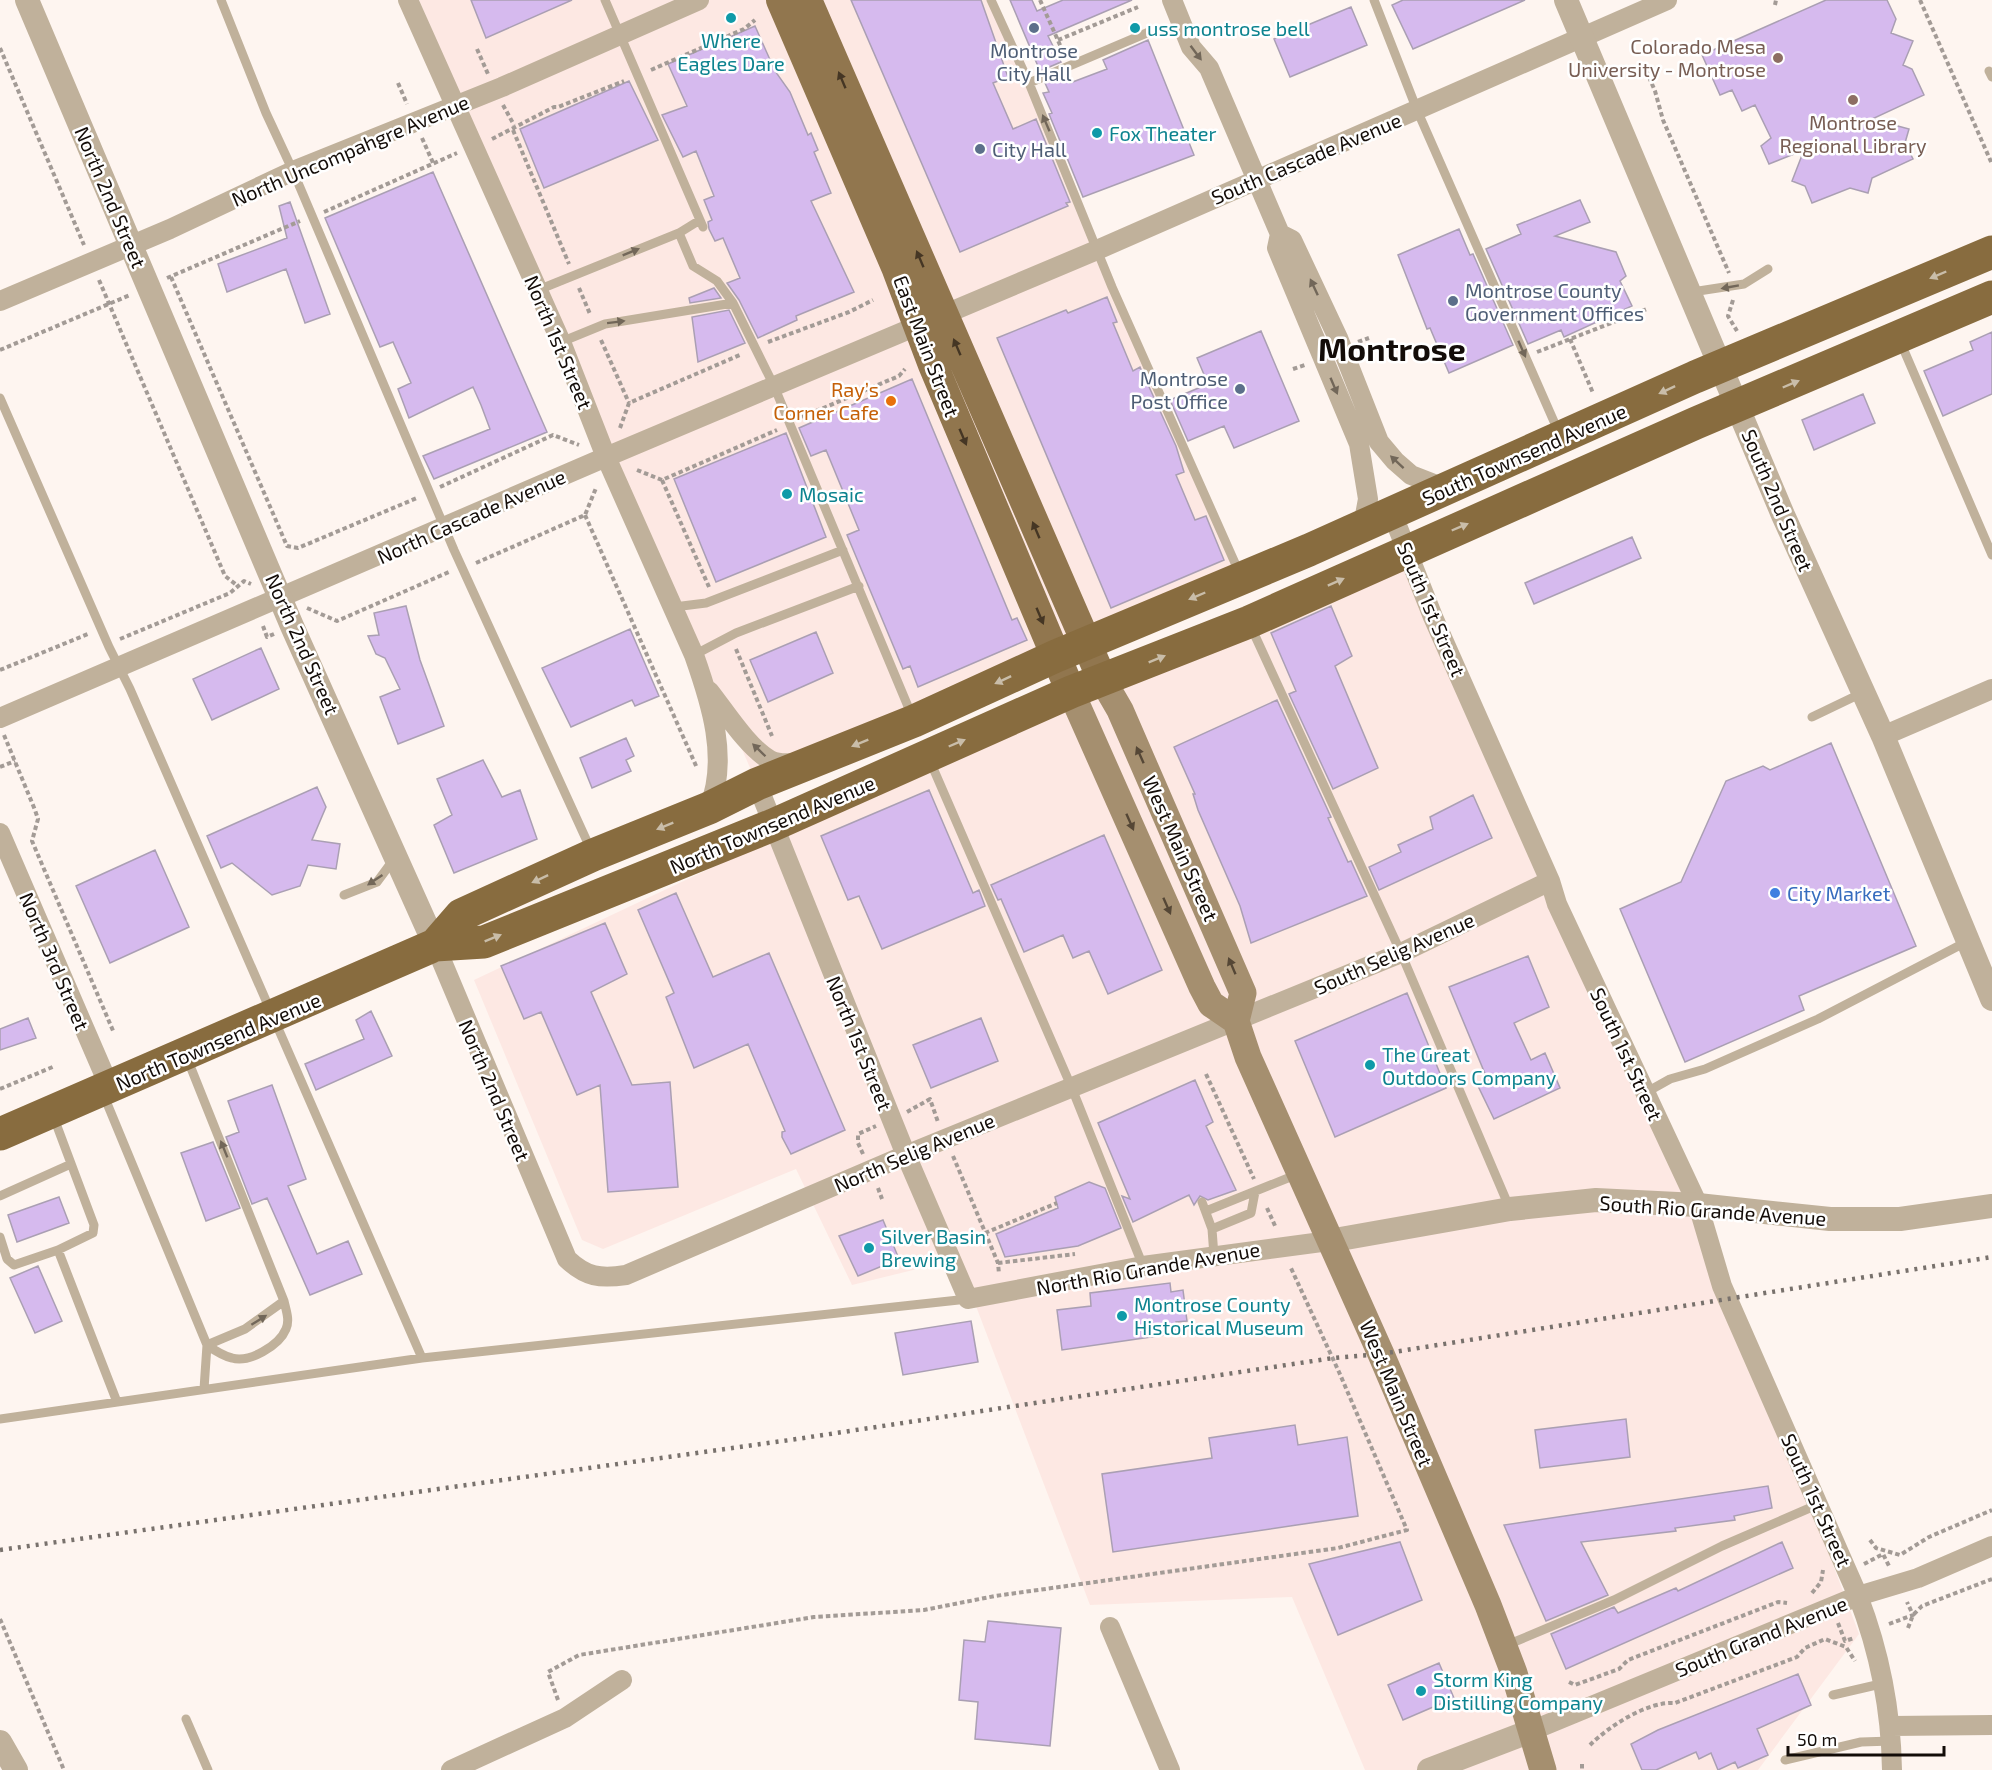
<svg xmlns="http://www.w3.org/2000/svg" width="1992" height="1770" viewBox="0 0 1992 1770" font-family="'Exo 2',sans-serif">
<rect width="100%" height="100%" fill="#fef5f0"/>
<path fill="#fde8e3" d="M419,0h575l247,577 -484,207z
M1406,550l292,655 161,429 -101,136h-393l-73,-173 -202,8 -132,-346 -106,26 -56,-116 -193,80 -21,-9 -108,-260 324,-153z"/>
<path fill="#d6baee" stroke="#aa9fb3" stroke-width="1.5" d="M471,0h101l-86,38z
M851,0h130l27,77 -15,6 20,46 23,-10 34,83 -4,1 2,3 -108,46z
M1010,0h22l5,11 26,-11h69l-84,36 13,26 -21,9z
M1403,0h122l-112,49 -21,-44z
M1826,0h61l9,19 -5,14 22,8 -10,24 9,4 12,26 -52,24 37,10 -4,14 8,16 -41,19 -4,15 -18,-5 -38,15 -7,-17 -13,-5 12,-31 -35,14 -8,-18 10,-8 -16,-33 -13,6 -10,-21 -12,5 -18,-40z
M1351,7l16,38 -77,32 -16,-38z
M755,26l20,45 15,21 18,43 3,-2 7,17 -4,2 17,41 -20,8 43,91 -58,24 1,4 -39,18 -19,-38 -12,-17 13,-5 -17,-40 -8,3 -6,-12 -1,-7 4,-2 -8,-20 10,-4 -18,-45 -13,6 -21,-42 25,-9 -19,-42z
M1148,40l46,115 -111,42 -34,-83 3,-1 -9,-20 6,-1 -4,-9 21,-8 4,8 37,-14 -4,-9z
M629,81l29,59 -114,48 -24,-59z
M433,172l114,260 -113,47 -11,-23 67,-27 -9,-24 -8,-18 -64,31 -11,-29 13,-6 -18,-41 -13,5 -55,-129z
M1580,200l10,22 -35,14 61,16 10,24 -6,5 12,25 -68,31 -3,-7 -33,14 -42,-95 35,-15 -4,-9z
M290,202l40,112 -25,9 -19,-54 -59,23 -9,-28 69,-26 -8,-32z
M1459,229l11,26 3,-1 40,91 -64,28 -19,-45 -3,1 -29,-74z
M714,288l7,10 -31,5 -1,-5z
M1107,297l10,25 -4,1 20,48 7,-4 36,79 8,26 -8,3 19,45 11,-4 18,44 -113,48 -114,-270 69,-28 2,3z
M729,310l16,33 -47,19 -6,-45z
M1261,331l38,90 -65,27 -10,-22 -36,15 -18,-41 38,-16 -11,-26z
M1992,332v62l-49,22 -19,-45 49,-21 -3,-8z
M912,379l100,241 5,-2 10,22 -109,47 -8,-21 -7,3 -56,-134 12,-5 -33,-80 -15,6 -12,-28z
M1863,394l12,29 -61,27 -12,-30z
M786,433l40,104 -110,45 -42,-103z
M1632,537l9,21 -107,46 -9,-21z
M406,606l14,54 24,66 -46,18 -18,-47 20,-8 -15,-31 -9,-4 -8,-18 11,-1 -5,-22z
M1331,606l21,50 -17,10 43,102 -45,21 -44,-95 7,-3 -25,-58z
M630,629l29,67 -24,10 -3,-6 -61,27 -29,-59z
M816,632l17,41 -65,29 -18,-42z
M261,648l18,41 -67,31 -19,-41z
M1277,700l54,117 -3,1 20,44 3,-1 16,35 -116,47 -11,-37 -42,-96 -5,-16h2l-21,-47z
M626,738l8,18 -8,4 5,11 -39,17 -12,-30z
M1831,743l85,203 -117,50 5,14 -119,52 -65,-153 61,-27 45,-101 37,-15 7,4z
M483,760l19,37 18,-7 17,49 -83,34 -20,-48 18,-10 -15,-36z
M317,787l9,20 -14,33 28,4 -4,25 -28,-4 -8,21 -28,9 -40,-32 -11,5 -14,-32z
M929,790l44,103 6,-3 6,16 -103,43 -23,-53 -11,4 -27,-64z
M1473,795l19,43 -113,52 -10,-23 32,-15 -3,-7 35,-16 -3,-12z
M1104,835l58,135 -54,24 -19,-43 -16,7 -10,-23 -39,17 -23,-53 -3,1 -7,-15z
M155,850l34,77 -79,36 -34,-77z
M676,893l37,84 56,-24 76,177 -54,24 -9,-17v-5l3,-1 -37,-87 -54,24 -28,-71 8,-4 -36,-83z
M605,923l22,51 -36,18 41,93 38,-3 8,105 -70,5 -8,-107 -23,10 -36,-83 -17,7 -23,-53z
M1528,956l21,51 -35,16 17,37 14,-7 15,35 -66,31 -16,-33 10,-5 -39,-94z
M1407,993l39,95 -111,49 -40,-96z
M371,1011l21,45 -76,34 -11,-26 59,-25 -8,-19z
M28,1018l8,20 -36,12v-21z
M981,1018l17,43 -67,27 -18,-43z
M1195,1080l18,42 -7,4 30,64 -28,10 -8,-4 -6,9 -5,-10 -56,27 -11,-26 8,3 -32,-76z
M272,1085l34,94 -18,7 29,68 31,-13 14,33 -52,21 -43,-97 -15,6 -26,-67 13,-5 -11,-31z
M213,1142l27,66 -34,13 -25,-68z
M1089,1182l16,6 16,40 -43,18 -73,11 -9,-23 62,-26 -3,-11z
M59,1197l10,26 -52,19 -9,-27z
M883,1220l16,39 -41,17 -19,-40z
M38,1266l24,55 -27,12 -25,-55z
M1170,1283l1,9 12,-2 4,31 -11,1 2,11 -116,17 -5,-40 34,-4 -1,-13z
M971,1321l7,41 -75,13 -8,-42z
M1626,1419l4,38 -90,11 -5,-38z
M1295,1425l3,20 49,-8 11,79 -245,36 -11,-78 110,-16 -3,-20z
M1768,1486l4,22 -38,8 1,4 -60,8 1,3 -95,11 27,53 -62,26 -42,-96z
M1400,1542l22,58 -84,35 -29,-71z
M1782,1542l11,26 -227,101 -15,-35 63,-27 4,6 58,-25 2,3z
M988,1621l73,7 -11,118 -75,-7 3,-37 -19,-2 5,-60 21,2z
M1439,1663l15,35 -51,22 -15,-35z
M1798,1674l13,31 -54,24 11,26 -30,13 -3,-6 -17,8 -7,-17 -12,6 -3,-7 -40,18h-14l-11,-26 27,-14z"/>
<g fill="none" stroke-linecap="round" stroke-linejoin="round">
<path stroke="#a39b96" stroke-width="4" stroke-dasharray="4.5 3" stroke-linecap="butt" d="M1040,0l24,54
M1920,0l72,164
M1775,5l1,-5
M1058,40l80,-33
M0,48l84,197
M477,49l11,25
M1643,63l12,28 8,29 66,153
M651,70l93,-41 11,-9
M398,83l9,21
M503,105l11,20
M513,130l56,134
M422,138l12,27
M492,139l62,-32h4l66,-26
M324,212l133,-59
M171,277l116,269 11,2 119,-50
M167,278l133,-57
M99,280l126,296 13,10
M579,288l11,26
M1733,300l-5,16 9,15
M1570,339l23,54
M601,340l28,63
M768,342l81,-30 24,-12
M1358,342l11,-4
M0,350l130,-55
M1537,352l110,-43
M1293,369l12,-4
M802,417l97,-41 6,-7
M620,428l9,-25 113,-49
M637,470l25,10 115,-50
M662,480l47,107
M440,487l113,-52 26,10
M585,515l112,253
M476,563l109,-48 11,-27
M307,608l30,13 112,-49
M263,626l4,11 7,-3
M120,639l110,-46 14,-12 7,3
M736,649l36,87
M0,670l88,-36
M4,735l31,75 3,9 -6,22 82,192
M0,767l15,-6
M1206,1074l48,105
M0,1089l55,-23
M907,1112l23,-13 8,23
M863,1154l-5,-11v-9l18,-8
M953,1156l45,107 1,11
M878,1188l4,11
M1267,1208l9,20
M985,1233l72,-30
M998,1263l77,-9
M1870,1540l6,8 24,7 29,-18 63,-27
M1864,1564l19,-10 7,14
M1812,1593l9,-11 2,-12
M0,1619l64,151
M1838,1623l7,18 9,-3
M1889,1624l24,-9 -6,-13
M1908,1628l5,-13 9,-9 70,-27
M1569,1682l6,3 44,-16 9,-9 150,-58 9,1
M558,1700l-10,-28 31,-17 235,-38 110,-7 71,-14 343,-48 69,-18 -68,-158 -49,-106
M1590,1745c19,-19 58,-44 85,-42l122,-46 8,-9 20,-9 21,8 9,14
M1582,1764v6"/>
<path stroke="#c0b19b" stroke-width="9" d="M221,0l45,113 27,58 161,379 137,300
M605,0l98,227
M991,0l38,83 83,204 127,285
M1374,0l43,110 142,323
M1989,71l3,6
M1029,83l120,-51
M679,233l14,33 24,15 16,22
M538,290l141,-57 21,-13
M1692,292l52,-8 24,-15
M1900,341l92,214
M561,342l44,-18 128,-21 41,83 138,330
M0,398l109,249 21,42 292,669
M674,607l32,-4 137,-53
M1251,627l150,326 109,256
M694,655l42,-22 123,-47
M1812,717l50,-24
M930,761l141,325 72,180
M344,895l33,-13 17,-23
M187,1058l97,243 -39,28 -38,16
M1645,1093l25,-14 35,-10 113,-50 150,-78
M104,1096l103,249 -3,44
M0,1196l71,-32
M1202,1202l10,27 2,27
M1206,1211l92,-37
M1212,1229l39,-16 4,-21
M0,1237l7,22 7,6 44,-15 35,-17 1,-8 -40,-107
M58,1250l59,152
M207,1345c7,5 16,11 25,13 17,5 47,-12 54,-29 4,-9 0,-19 -2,-28
M0,1419l422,-61 546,-59
M1507,1645l107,-45 108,-54 97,-42
M1833,1695l52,-12
M186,1719l22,51
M1785,1760l76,-18 31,-1"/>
<path stroke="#c0b19b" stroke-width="20" d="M408,0l153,342 45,115 88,198c17,48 35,104 15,153
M1172,0l19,47 18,21 71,166 -3,14 82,196 9,55 -5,27
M1280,234l12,6 46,98 41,104 16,19 16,14 36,14
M0,301l170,-72 123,-58 209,-84 197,-87
M1392,513l41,104 117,264 7,23 141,301 24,81 136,310c22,57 33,113 34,174
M709,691c16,20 39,57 61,69 8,5 19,3 28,3
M0,718l606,-261 491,-207 570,-250
M1883,736l109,-47
M757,784l149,371 62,144 175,-33 186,-25
M0,833l110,255
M435,945l132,314c19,18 33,20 59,16l280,-120 495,-202 149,-72
M1110,1627l60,143
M1891,1726l101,-1
M1531,1731l327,-135 60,-18 74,-32
M451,1770l114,-52 57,-38"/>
<path stroke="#c0b19b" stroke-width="24" d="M27,0l265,626 143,319
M1566,0l217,515 100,221 109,263
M1329,1241l181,-32 86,-9 102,5 132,14h70l92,-13
M0,1742l16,28
M1429,1770l102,-39"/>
<path stroke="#a58f6f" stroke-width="27" d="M1102,679l18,31 123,283 -7,28 12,36 133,297 107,251 26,68 29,97
M1071,692l131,295 9,17 25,17"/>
<path stroke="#91764e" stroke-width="30" d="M781,0l115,267 37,98 138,327
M807,0l295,679"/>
<path stroke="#886c3f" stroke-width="33" d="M435,945l26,-30 132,-60 116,-47 48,-24 157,-63 142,-65 253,-106 386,-173 297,-125
M0,1134l435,-189 49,-3 289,-117 298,-133 178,-70 447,-199 296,-126"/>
<path stroke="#78716c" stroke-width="4.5" stroke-dasharray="3 6" stroke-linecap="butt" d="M0,1550l790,-110 543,-82 48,-4 611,-97"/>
</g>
<defs><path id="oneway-solid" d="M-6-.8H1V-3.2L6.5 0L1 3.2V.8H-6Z" transform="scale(1.5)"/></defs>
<g fill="#726759">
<use href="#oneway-solid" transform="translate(1196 53) rotate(53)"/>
<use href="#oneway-solid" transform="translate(1046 123) rotate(-113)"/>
<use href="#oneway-solid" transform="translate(631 252) rotate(-22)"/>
<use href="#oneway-solid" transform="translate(1314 287) rotate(-115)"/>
<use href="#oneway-solid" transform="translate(1730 287) rotate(170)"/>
<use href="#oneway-solid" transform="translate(616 322) rotate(-7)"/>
<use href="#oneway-solid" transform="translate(1522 349) rotate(66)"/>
<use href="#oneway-solid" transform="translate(1334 386) rotate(67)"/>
<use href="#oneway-solid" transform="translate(1397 462) rotate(-137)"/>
<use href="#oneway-solid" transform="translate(759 750) rotate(-136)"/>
<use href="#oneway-solid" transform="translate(375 880) rotate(146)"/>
<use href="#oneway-solid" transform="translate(224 1149) rotate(-112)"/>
<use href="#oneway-solid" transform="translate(259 1320) rotate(-32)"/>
</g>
<g fill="#453624">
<use href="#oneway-solid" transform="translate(842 80) rotate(-113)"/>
<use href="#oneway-solid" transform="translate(920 259) rotate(-113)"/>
<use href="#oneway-solid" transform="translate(957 347) rotate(-113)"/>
<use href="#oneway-solid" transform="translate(963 437) rotate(67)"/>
<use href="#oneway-solid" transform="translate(1036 530) rotate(-113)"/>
<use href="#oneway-solid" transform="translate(1040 616) rotate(67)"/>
</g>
<g fill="#c9bda9">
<use href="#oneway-solid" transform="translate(1938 275) rotate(157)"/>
<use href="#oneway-solid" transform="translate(1791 384) rotate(-23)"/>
<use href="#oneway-solid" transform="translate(1667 390) rotate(155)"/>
<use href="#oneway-solid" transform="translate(1460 527) rotate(-23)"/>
<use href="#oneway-solid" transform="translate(1336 582) rotate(-24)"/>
<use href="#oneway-solid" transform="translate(1197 596) rotate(157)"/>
<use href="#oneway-solid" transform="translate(1157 659) rotate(-22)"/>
<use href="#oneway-solid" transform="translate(1003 680) rotate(155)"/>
<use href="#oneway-solid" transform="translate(860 743) rotate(158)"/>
<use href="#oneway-solid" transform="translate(957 743) rotate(-23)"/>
<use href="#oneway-solid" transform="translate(665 826) rotate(158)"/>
<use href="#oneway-solid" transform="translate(540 879) rotate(155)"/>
<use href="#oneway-solid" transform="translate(493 938) rotate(-22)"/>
</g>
<g fill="#554736">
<use href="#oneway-solid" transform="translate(1140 755) rotate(-114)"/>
<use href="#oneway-solid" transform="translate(1130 822) rotate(66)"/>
<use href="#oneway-solid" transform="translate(1167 906) rotate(66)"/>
<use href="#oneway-solid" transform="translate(1232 966) rotate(-113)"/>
</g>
<g fill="#0f9aa8" stroke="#fff" stroke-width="2">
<circle cx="731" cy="18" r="6"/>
<circle cx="1135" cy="28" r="6"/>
<circle cx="1097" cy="133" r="6"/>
<circle cx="787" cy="494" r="6"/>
<circle cx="1370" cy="1065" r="6"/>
<circle cx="869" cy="1248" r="6"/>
<circle cx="1122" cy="1316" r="6"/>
<circle cx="1421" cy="1691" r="6"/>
</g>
<g fill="#5c6f8a" stroke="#fff" stroke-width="2">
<circle cx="1034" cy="28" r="6"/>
<circle cx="980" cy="149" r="6"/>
<circle cx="1453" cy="301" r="6"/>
<circle cx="1240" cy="389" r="6"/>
</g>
<g fill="#8d6e63" stroke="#fff" stroke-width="2">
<circle cx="1778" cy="58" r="6"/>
<circle cx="1853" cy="100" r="6"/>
</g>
<circle fill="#e8710a" stroke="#fff" stroke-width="2" cx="891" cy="401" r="6"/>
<circle fill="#3f7fe0" stroke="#fff" stroke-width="2" cx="1775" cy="893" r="6"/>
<g text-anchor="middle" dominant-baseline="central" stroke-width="5" stroke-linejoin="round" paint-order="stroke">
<g font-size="20" fill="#0d838f" stroke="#fff" text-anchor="start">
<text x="1147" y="28">uss montrose bell</text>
<text x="731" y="40" text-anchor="middle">Where<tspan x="731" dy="23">Eagles Dare</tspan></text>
<text x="1109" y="133">Fox Theater</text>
<text x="799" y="494">Mosaic</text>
<text x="1382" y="1054">The Great<tspan x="1382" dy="23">Outdoors Company</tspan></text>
<text x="881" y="1236">Silver Basin<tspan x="881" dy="23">Brewing</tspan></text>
<text x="1134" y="1304">Montrose County<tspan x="1134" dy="23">Historical Museum</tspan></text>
<text x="1433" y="1679">Storm King<tspan x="1433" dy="23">Distilling Company</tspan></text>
</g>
<g font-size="20" fill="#785e54" stroke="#fff" text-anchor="end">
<text x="1766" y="46">Colorado Mesa<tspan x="1766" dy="23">University - Montrose</tspan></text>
<text x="1853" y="122" text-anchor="middle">Montrose<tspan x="1853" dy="23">Regional Library</tspan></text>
</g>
<g font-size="20" fill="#4e5e75" stroke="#fff" text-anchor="start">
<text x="1034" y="50" text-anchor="middle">Montrose<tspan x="1034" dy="23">City Hall</tspan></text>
<text x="992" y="149">City Hall</text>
<text x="1465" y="290">Montrose County<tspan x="1465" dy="23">Government Offices</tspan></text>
<text x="1228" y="378" text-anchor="end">Montrose<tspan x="1228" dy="23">Post Office</tspan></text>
</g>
<g font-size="20" fill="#130c08" stroke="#fff">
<text transform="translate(350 150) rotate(-23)">North Uncompahgre Avenue</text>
<text transform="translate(1306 158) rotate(-23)">South Cascade Avenue</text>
<text transform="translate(111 197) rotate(67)">North 2nd Street</text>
<text transform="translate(559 342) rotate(67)">North 1st Street</text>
<text transform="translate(927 346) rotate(69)">East Main Street</text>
<text transform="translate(1524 454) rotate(-24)">South Townsend Avenue</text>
<text transform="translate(1778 500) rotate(67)">South 2nd Street</text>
<text transform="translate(471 516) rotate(-24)">North Cascade Avenue</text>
<text transform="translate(1432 609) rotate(67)">South 1st Street</text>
<text transform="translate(303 644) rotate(66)">North 2nd Street</text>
<text transform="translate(772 824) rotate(-23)">North Townsend Avenue</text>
<text transform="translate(1181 848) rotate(66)">West Main Street</text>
<text transform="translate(1394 953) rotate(-24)">South Selig Avenue</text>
<text transform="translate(55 961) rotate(67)">North 3rd Street</text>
<text transform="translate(218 1041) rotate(-23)">North Townsend Avenue</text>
<text transform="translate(860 1043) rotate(68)">North 1st Street</text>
<text transform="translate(1627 1054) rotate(65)">South 1st Street</text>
<text transform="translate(495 1090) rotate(67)">North 2nd Street</text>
<text transform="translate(914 1152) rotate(-23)">North Selig Avenue</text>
<text transform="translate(1713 1210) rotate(4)">South Rio Grande Avenue</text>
<text transform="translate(1148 1268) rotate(-10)">North Rio Grande Avenue</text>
<text transform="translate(1397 1393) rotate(67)">West Main Street</text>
<text transform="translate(1817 1500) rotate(66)">South 1st Street</text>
<text transform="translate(1761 1636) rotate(-22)">South Grand Avenue</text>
</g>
<g font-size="20" fill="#c56008" stroke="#fff" text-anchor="end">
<text x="879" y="389">Ray’s<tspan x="879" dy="23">Corner Cafe</tspan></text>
</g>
<g font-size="20" fill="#366cbe" stroke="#fff" text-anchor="start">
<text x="1787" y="893">City Market</text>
</g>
<g font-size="32" font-weight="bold" fill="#130c08" stroke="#fff">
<text x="1392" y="348">Montrose</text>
</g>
</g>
<path d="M1788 1746v9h156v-9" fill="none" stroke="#130c08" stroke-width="3"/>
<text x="1797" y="1746" font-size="18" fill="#130c08" stroke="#ffffff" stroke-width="4.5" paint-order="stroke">50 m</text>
</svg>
